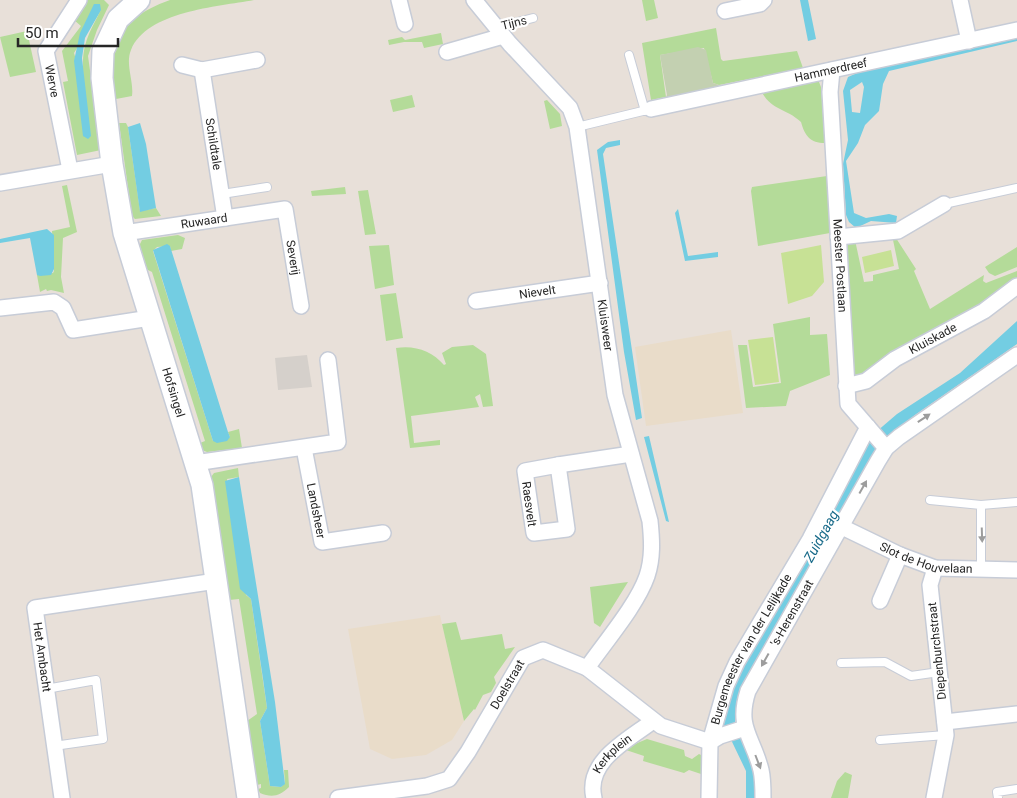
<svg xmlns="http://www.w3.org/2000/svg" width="1017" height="798" viewBox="0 0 1017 798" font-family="Roboto,sans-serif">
<rect width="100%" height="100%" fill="#e8e0d9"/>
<path fill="#e9dcc9" d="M731,330l12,83 -97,13 -11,-79z
M440,615l24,106 -12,19 -26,15 -34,4 -22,-10 -22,-120z"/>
<path fill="#b4db99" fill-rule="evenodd" d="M88,0h16l5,5 -12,25 -9,26 13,94 -24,5 -14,-73 5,-1 -6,-30 19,-25 -7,-6zM101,10c-17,32 -20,39 -17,76l-10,-33z
M170,0h84c-37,7 -107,11 -123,50 -6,14 3,31 1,46l-16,3c-2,-12 -6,-27 -5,-39 2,-33 31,-50 59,-60z
M642,0h12l4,18 -12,3z
M716,28l5,31 2,2 74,-10 6,17 -84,17 -6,-2 -9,-35 -44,7 6,42 -15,3 -9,-57z
M27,31l9,41 -26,5 -10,-40z
M441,33l2,11 -19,4 -2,-6h-18l-15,3 -1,-5 14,-3 3,3z
M813,81l6,1 2,5 4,56c-15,0 -20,-7 -24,-21 -16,-15 -28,-10 -40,-31z
M412,95l3,12 -22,5 -3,-12z
M547,100l13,14 2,12 -12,3 -6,-28z
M119,123h7l2,4 12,84 16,-3 5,8 -26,3 -3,-3z
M827,176l3,57 -72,13 -7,-55 1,-4z
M67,185l10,47 -14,6 -2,39 3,16 -13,-3 -4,1 -1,-2 -6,3 -3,-17 16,-2 1,-2 -2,-40 18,-4 -8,-41z
M345,187l1,7 -34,2 -1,-5z
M368,190l8,44 -11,1 -7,-44z
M178,235l7,3 -3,11 -11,2 -1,-5 -13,1 -4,4 60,190 17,-4 -2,-5 11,-3 3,19 -35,4 -5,-2 -2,-7 5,-2 -53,-169 -6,-3 -7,-23 3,-6z
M892,235h2l22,34 -2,2 16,38 54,-34 -1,6 3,2 31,-12v9l-33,23 -64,38 -5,-1 -22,12 -28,24 -12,-1 -8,-129 10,-6 9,42 9,-1v-6l26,-6z
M389,245l5,40 -19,4 -6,-43z
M1017,247v20l-22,9 -6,-3 -4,-6z
M396,293l7,45 -17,3 -6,-46z
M810,317v18l17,-1 3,41 -40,16 -4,15 -40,2 -8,-63h9l6,42 28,-4 -8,-59z
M473,345l13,9 7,52 -10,1 -3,-13 -5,3 4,10 -68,9 3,27 26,-3v5l-30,3 -14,-100c19,-3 36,3 48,17l2,-1 -4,-11 10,-6z
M238,468l1,9 -12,2 19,116 5,4 16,109 -7,13 10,65 11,1 4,-4 -1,-13h4l1,17c-9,9 -17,11 -29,6l-2,-4 3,-1v-4l-4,1 -10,-64 10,-7 -18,-115 -10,1 -18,-123 3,-4z
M628,582l-28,45 -6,-4 -4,-36z
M456,622l5,18 41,-6 3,15 10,-2 -21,30 2,6 -5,9 -8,3 -8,15 -1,-1 -10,12 -22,-97z
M647,739l37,11 1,6 7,3 7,-5 4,2 1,19 -15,-5 -5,3 -41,-12 1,-5 -21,-7z
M845,772l7,3 -4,23h-17l6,-17z"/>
<path fill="#c3d0b1" d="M698,47l8,3 7,33 6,2 -3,5 -51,9 2,-4 -7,-40z"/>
<path fill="#c7e195" d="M821,245l3,37 -12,14 -24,8 -7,-51z
M891,250l3,16 -29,7 -3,-16z
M773,337l6,45 -24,3 -7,-45z"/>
<path fill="#d5d0cb" d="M307,355l5,32 -34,3 -3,-32z"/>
<path fill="#73cde2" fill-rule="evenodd" d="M800,0h8l8,39 -8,2z
M94,4h6l1,6 -16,28 -3,20 9,78 -3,3 -5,-3 -9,-75 6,-28z
M1017,38v3l-128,30 -6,13 -4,27 -14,14 -7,18 -12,18 8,52 12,5 23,-4 8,2 -1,7 -25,-2 -15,7 -7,-6 -3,-7 -3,-51 5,-24 -5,-49 5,-14 16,-7zM862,82l2,5 -4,26 -8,-1 -2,-22z
M140,123l6,21 10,64 -16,4 -12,-85z
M620,140v5l-14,3 -3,6 39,264 -6,2 -12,-68 -27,-202 11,-8z
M678,209l10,47 30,-4v5l-33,4 -10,-48z
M47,229l7,6v34l-3,6 -11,1 -3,-1 -7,-37 -30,5v-4z
M167,244l3,2 58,186 2,5 -3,4 -10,2 -4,-2 -60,-191z
M1017,321v23l-102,71 -21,17 -154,262 -5,27 1,6 17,37 5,34h-12v-27l-23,-48 7,-34 139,-251 28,-24 63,-41z
M649,436l20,86 -3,-1 -22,-84z
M239,477l36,225 10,82 -4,3 -11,-1 -10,-65 7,-13 -4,-29 -12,-80 -11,-10 -15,-108z"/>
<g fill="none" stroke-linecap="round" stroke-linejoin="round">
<g stroke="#c7ccd7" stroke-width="10">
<path id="lane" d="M495,28l38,-10
M629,55l16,56
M577,127l74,-18
M222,194l45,-7
M944,204l73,-16
M930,500l51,5
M981,570v-65l36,-3
M841,663l44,-1 26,14 28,-4
M46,689l50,-9 7,59 -49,7
M880,740l66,-5
M998,798l-1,-6 20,-3"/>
</g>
<g stroke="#c7ccd7" stroke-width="18">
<g id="street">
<path d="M399,0l6,24"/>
<path id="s1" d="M474,0l36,44 60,64 7,19 38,268 35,126c2,19 3,37 -3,55 -10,29 -42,66 -60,92"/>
<path d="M960,0l9,41"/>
<path d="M725,11l35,-7 4,-4"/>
<path d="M447,52l56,-16"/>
<path d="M182,65l20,5 55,-10"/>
<path id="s2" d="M202,70l23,148"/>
<path id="s3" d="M832,70l-2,22 18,312 38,44"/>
<path id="s4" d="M651,109l366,-79"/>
<path d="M70,170l-24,-119 33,-51"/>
<path d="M0,183l112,-19"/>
<path id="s5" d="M124,233l161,-24 16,97"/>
<path d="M838,237l60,-6 46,-27"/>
<path id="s6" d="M476,301l124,-18"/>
<path d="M0,308l54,-6 9,6 10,22 77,-12"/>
<path id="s7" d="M846,386l20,-5 29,-22 89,-48 33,-25"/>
<path id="s8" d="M304,448l18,94 61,-9"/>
<path d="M195,463l143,-21 -10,-82"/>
<path d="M558,465l9,64 -33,4 -9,-62z"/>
<path d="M558,465l73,-11"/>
<path id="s9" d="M842,527l58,28 35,13 82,2"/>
<path d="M880,601l20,-46"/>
<path d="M945,722l72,-8"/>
<path d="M62,798l-27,-190 181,-27"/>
<path id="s10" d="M338,798l89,-12 22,-7 19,-27 55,-94 20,-8 44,18 74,58 49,16 10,-6 25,-8"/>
<path id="s11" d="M594,798c-9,-37 34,-58 59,-77"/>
<path id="s12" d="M709,798l1,-56 16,-56 11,-24 73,-123 58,-112"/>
<path id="s13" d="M763,798c0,-9 0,-19 -2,-28 -8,-33 -25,-42 -13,-79l130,-230 8,-13 13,-11 118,-82"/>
<path d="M934,798l12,-63 -16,-150 5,-17"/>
</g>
</g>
<g stroke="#c7ccd7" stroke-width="24">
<g id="secondary">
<path id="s14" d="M139,0l-21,19 -15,32 -1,27 10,86 12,69 78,252 46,313"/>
</g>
</g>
<use href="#lane" stroke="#fff" stroke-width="8"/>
<use href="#street" stroke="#fff" stroke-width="15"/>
<use href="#secondary" stroke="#fff" stroke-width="21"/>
</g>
<defs><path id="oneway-solid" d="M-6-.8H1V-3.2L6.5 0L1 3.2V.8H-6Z" transform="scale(1.25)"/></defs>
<g fill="#9d9d9d">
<use href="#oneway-solid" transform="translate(924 418) rotate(-34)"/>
<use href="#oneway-solid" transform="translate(863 487) rotate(-61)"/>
<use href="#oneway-solid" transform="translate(982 535) rotate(88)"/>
<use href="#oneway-solid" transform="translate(765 660) rotate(119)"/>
<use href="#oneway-solid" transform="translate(758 762) rotate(69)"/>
</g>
<g text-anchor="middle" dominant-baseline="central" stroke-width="4.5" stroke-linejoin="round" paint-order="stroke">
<g font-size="12" fill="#262626" stroke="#fff">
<text transform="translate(514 23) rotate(-14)">Tijns</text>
<text stroke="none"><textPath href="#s4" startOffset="184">Hammerdreef</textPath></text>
<text transform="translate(52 81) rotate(79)">Werve</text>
<text stroke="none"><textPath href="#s2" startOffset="75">Schildtale</textPath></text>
<text stroke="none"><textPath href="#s5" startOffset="81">Ruwaard</textPath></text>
<text stroke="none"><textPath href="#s5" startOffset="212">Severij</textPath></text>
<text stroke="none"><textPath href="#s3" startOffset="196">Meester Postlaan</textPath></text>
<text stroke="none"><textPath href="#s6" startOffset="62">Nievelt</textPath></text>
<text stroke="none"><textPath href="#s1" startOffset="365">Kluisweer</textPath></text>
<text stroke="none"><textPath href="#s7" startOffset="100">Kluiskade</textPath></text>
<text stroke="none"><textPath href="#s14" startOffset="414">Hofsingel</textPath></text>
<text transform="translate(529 504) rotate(82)">Raesvelt</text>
<text stroke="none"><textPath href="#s8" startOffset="64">Landsheer</textPath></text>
<text stroke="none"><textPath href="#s9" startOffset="91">Slot de Houvelaan</textPath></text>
<text stroke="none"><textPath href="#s13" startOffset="200">'s-Herenstraat</textPath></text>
<text stroke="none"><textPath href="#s12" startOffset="158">Burgemeester van der Lelijkade</textPath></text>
<text transform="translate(937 651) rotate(-96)">Diepenburchstraat</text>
<text transform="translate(42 657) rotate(82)">Het Ambacht</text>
<text stroke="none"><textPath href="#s10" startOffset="224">Doelstraat</textPath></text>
<text stroke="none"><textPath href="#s11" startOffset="51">Kerkplein</textPath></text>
</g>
<g font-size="14" font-style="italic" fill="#186a89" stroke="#fff">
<text transform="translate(821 536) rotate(-61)">Zuidgaag</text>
</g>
</g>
<path d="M18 38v8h100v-8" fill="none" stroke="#262626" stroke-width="2.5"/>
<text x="25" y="38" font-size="15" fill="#262626" stroke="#ffffff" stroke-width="4" paint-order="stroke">50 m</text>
</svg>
